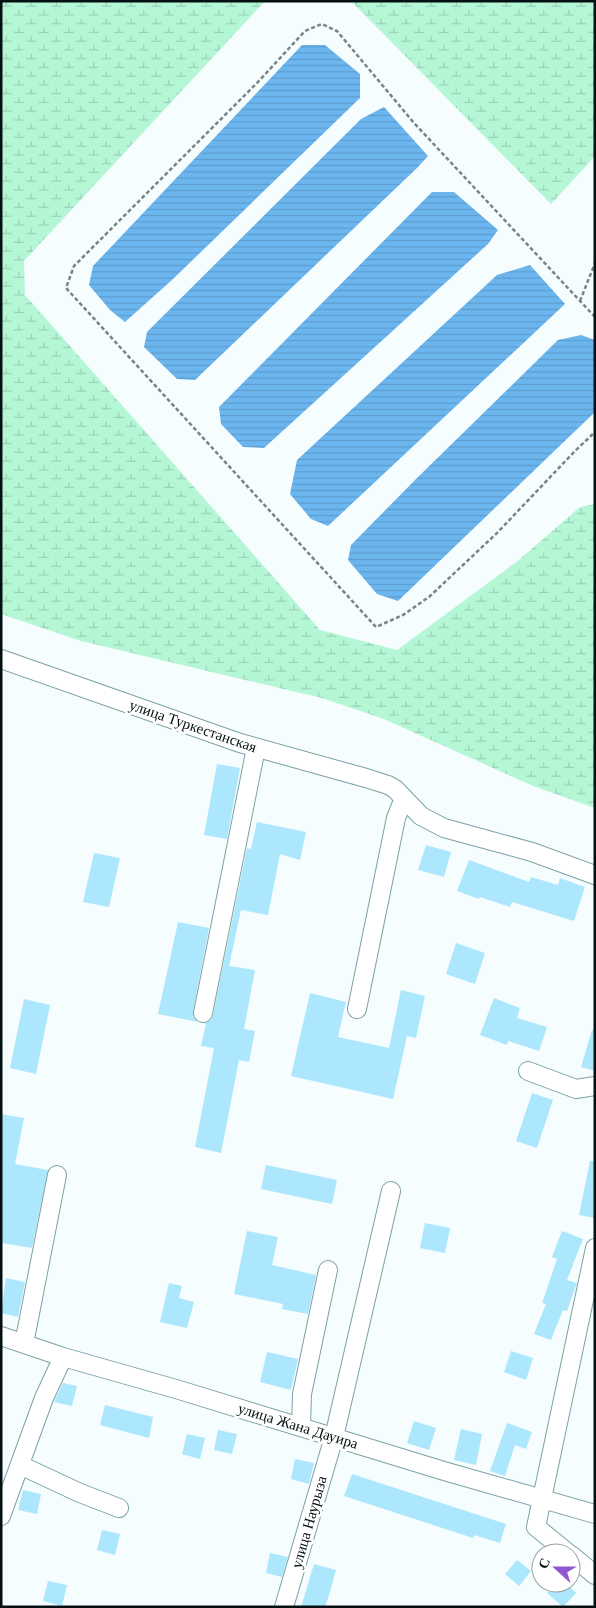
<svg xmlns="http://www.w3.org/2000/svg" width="596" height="1608" viewBox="0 0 596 1608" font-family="'Times New Roman',serif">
<defs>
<pattern id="wetland-marsh" width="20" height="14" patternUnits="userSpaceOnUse" patternTransform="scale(1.25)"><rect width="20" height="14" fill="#b5f6d5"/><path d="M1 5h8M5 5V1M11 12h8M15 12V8" fill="none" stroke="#9ad2b6"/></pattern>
<pattern id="water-rules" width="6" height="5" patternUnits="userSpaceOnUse" patternTransform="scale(1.25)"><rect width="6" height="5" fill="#6cb6ef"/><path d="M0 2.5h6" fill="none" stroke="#5c9bcc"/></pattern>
</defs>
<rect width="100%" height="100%" fill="#f5fdfe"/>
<path fill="url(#wetland-marsh)" d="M1,1h264l-241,260 1,34 295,335 77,20 122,-90 61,-53 15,-3v304l-62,-22 -149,-67 -62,-21 -241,-57 -80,-27z
M351,1h244v155l-44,48z"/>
<path fill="url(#water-rules)" d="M302,45h23l35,29v24l-187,181 -48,43 -15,-12 -21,-25 4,-19z
M384,107l44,49 -11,12 -222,212 -18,-1 -33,-32 3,-15 214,-213z
M432,192h22l44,38 -10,14 -224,204 -21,-1 -22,-23 -2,-17z
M530,265l35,39 -237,222 -17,-7 -21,-25 7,-34 200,-185z
M581,335l14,5v72l-197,189 -21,-7 -29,-34 3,-15 65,-66 142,-139z"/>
<path fill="#ace7fd" d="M217,764l23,4 -13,71 -23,-4z
M257,822l49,10 -6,28 -20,-6 -12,61 -27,-5 -12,56 26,4 -11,59 11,2 -6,31 -10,-2 -18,93 -26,-6 19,-99 -13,-2 5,-22 -2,-1 7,-3 2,-5 34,-167 4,1z
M426,845l25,7 -7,25 -26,-7z
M94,853l26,5 -11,49 -26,-5z
M469,860l60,22 2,-5 27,8 2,-7 25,9 -11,34 -62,-19 -2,5 -30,-10 -1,2 -22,-8z
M178,922l31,6 -16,83v6l5,5 -40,-8z
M456,943l29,10 -10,31 -29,-10z
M401,990l24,6 -9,42 -9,-2 -14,63 -102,-23 19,-83 36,9 -8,35 51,11z
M494,998l26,10 -3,10 30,9 -8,24 -31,-10 -1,4 -27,-10z
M24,999l26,6 -14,69 -26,-6z
M592,1030h3v41l-14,-4z
M532,1093l21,7 -16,48 -21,-7z
M1,1114l23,4 -9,46 33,6 -16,78 -31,-5z
M590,1161h5v57l-16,-3z
M266,1165l71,15 -5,24 -71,-15z
M425,1223l25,5 -5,25 -25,-5z
M247,1231l31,6 -6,28 44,10 -8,39 -26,-5 1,-5 -49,-10z
M562,1231l21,8 -16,41 10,3 -10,28 -4,-1 -12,30 -17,-6 12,-30 -4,-1 15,-44 -5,-2z
M6,1278l19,4 -7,35 -17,-4z
M169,1283l13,3 -3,12 15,4 -7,26 -27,-6z
M511,1351l22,7 -7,22 -22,-8z
M267,1352l31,7 -7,31 -31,-8z
M63,1383l14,3 -5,20 -18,-4z
M105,1405l48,12 -4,21 -49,-13z
M414,1421l22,7 -7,22 -22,-7z
M507,1423l25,9 -6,17 -11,-4 -10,31 -15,-5z
M461,1429l21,5 -6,31 -22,-5z
M218,1430l19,4 -5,20 -18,-4z
M187,1434l18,4 -5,21 -18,-5z
M295,1459l19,4 -5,21 -18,-5z
M352,1474l154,50 -6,19 -26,-8 -1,3 -129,-42z
M23,1490l18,4 -4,20 -19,-4z
M102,1530l18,4 -5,21 -18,-5z
M270,1553l18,4 -6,20 -16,-4z
M517,1560l14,11 -12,15 -14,-12z
M314,1564l22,6 -6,22 -5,15h-24z
M48,1581l19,4 -5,21 -19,-5z
M556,1583h10l10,10 -13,14 -16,-14z"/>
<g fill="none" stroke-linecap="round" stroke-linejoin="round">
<g stroke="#7ba1a4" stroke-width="20">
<path id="minor" d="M1,659l239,84 126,35 22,7 7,4 26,27 23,12 88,24 63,23
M357,1009l39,-191 8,-20
M203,1013l53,-265
M528,1071l48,18 19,-3
M1,1336l62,21 113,32 268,82 151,43
M24,1344l33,-169
M301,1426l1,-32 26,-124
M20,1465l60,28 39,15
M1,1516l43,-118 19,-41
M568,1553l-32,-26 59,-279
M571,1555l24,20
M284,1607l50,-170 57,-246"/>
</g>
<path stroke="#798485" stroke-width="2.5" stroke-dasharray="4 2.5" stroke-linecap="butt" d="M580,301l15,-38
M595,317l-181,-194 -77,-92 -15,-7 -17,7 -48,52 -183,183 -8,22 310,339 27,-12 26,-18 68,-64 77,-81 21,-20"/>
<use href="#minor" stroke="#fff" stroke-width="18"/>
</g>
<g text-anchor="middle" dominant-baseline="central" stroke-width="5" stroke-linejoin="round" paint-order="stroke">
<g font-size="15" fill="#041113" stroke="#fff">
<text transform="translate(193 726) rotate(19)">улица Туркестанская</text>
<text transform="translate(298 1426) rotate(17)">улица Жана Дауира</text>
<text transform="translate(309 1522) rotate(-74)">улица Наурыза</text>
</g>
</g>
<rect width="596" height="1608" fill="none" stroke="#041113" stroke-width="5"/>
<g transform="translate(556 1568) rotate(291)"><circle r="24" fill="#ffffff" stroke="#9ba0a1"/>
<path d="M0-4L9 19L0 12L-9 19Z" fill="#9257ce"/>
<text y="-8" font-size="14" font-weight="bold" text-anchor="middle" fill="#041113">С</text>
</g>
</svg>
